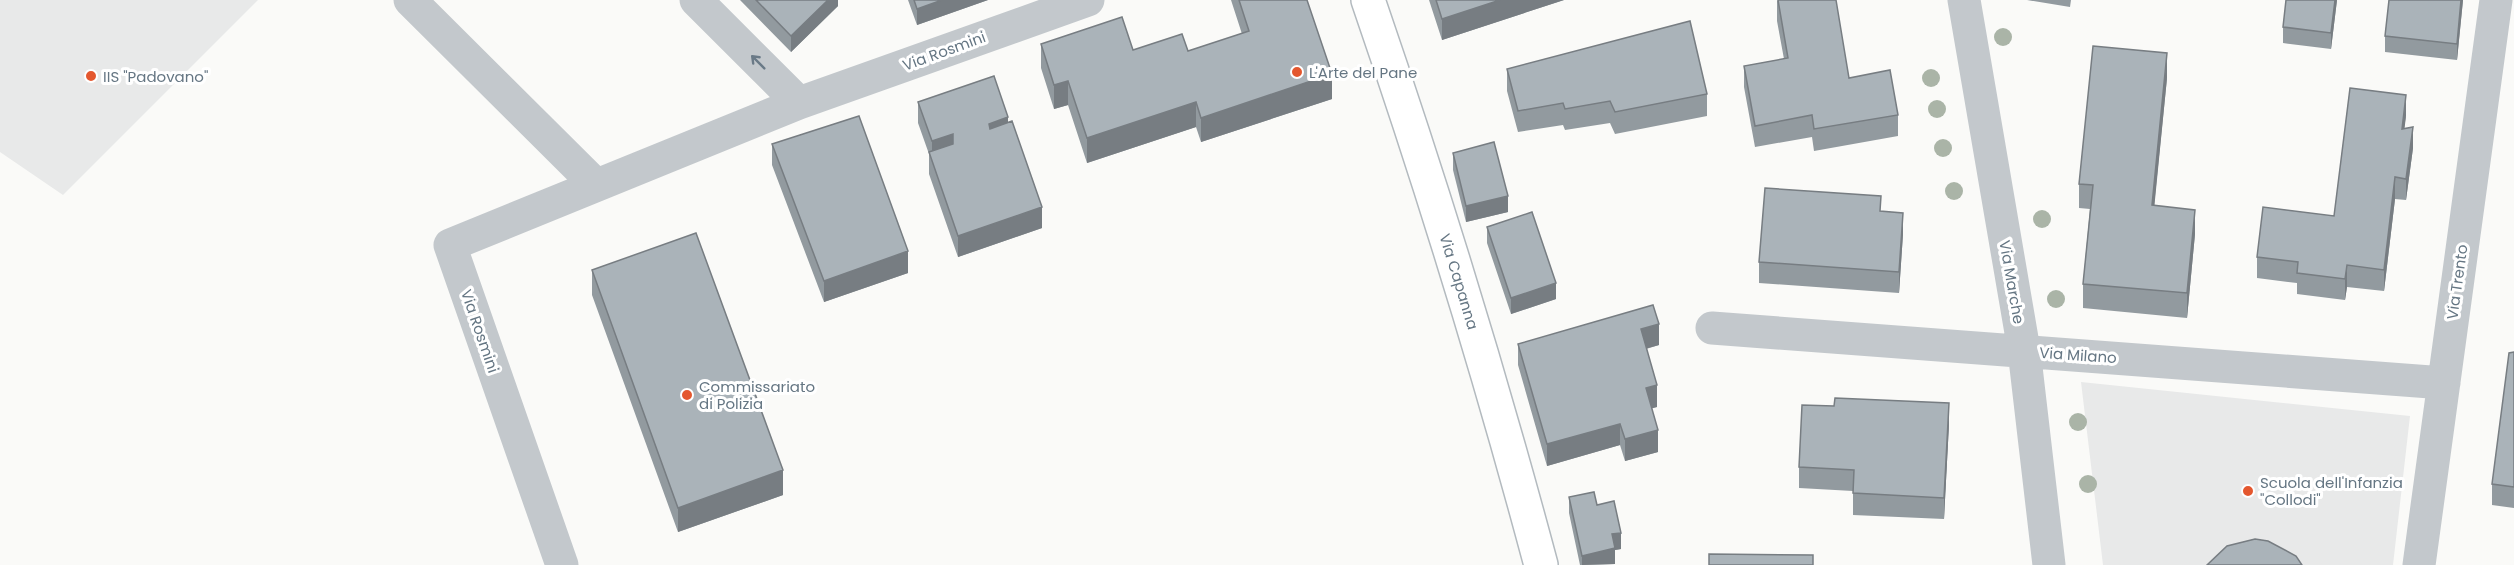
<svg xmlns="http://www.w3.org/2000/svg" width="2514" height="565" viewBox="0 0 2514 565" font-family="Poppins,sans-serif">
<rect width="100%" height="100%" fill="#fafaf8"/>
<path fill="#e8e9e9" d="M0,0h258l-195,195 -63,-43z
M2081,382l329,34 -17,149h-290z"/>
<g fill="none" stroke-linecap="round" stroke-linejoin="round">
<g stroke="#b3babf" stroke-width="36">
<g id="secondary">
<path id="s1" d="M1368,0c64,186 122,374 173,565"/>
</g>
</g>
<path stroke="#c3c8cc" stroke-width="33" d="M410,0l186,185
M696,0l103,103
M1964,0l60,350 25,215
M1712,328l732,55
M562,565l-112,-320 349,-142 289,-103
M2419,565l77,-565"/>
<use href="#secondary" stroke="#fff" stroke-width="33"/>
</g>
<g fill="#aab4a7">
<circle cx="2003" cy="37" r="9"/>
<circle cx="1931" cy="78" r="9"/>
<circle cx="1937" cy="109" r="9"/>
<circle cx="1943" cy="148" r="9"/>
<circle cx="1954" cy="191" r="9"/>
<circle cx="2042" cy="219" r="9"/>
<circle cx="2056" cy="299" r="9"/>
<circle cx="2078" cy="422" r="9"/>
<circle cx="2088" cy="484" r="9"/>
</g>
<path fill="#929a9f" d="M740,0h98v6l-47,46z
M908,0h80l-71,25z
M1231,0h76l25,99 -131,43 -5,-15 -109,36 -19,-58 -14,4 -13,-41v-24l92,6 55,1 54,-17z
M1429,0h135l-122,40z
M1777,0l72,78 49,37v21l-84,15 -2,-14 -57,10 -11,-60v-21l40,-7 -7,-38z
M2027,0h44l-1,7z
M2337,0l-6,49 -48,-6v-16z
M2389,0h74l-6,60 -72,-8v-16z
M1507,69l200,25v22l-92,18 -5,-11 -45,7 -2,-5 -45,7 -11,-41z
M2167,78l-13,128 41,28 -8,84 -104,-10v-24l7,-75 -11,-1v-24z
M918,102l90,21 34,105 -84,29 -29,-83v-20l-11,-31z
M2406,116l-2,12 9,20 -7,52 -11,-1 -11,92 -37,-4 -2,13 -48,-6v-11l-40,-5v-21l77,-41z
M772,144l136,129 -84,29 -52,-137z
M1453,153l55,59 -42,10 -13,-52z
M1881,211l22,23 -4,59 -140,-10v-21z
M1487,227l69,72 -45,15 -24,-71z
M592,270l191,225 -105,37 -86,-237z
M1518,344l141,1 -13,4 11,58 -6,1 7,44 -33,9 -5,-16 -73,21 -29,-101z
M2514,352v156l-22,-3v-21z
M1949,424l-5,95 -91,-4v-24l-54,-3v-21z
M1569,497l28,8 24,44 -6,1v14l-35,1 -11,-52z"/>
<path fill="#777d82" d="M828,0h10v6l-47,46v-16z
M942,0h46l-71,25v-16z
M1500,0h64l-122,40v-21z
M2335,0h2l-6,49v-16z
M2461,0h2l-6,60v-16z
M2167,53v25l-15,152v-25z
M1332,74v25l-131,43v-24z
M1068,81v24l-14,4v-24z
M2406,95v21l-4,34v-21z
M1196,102v25l-109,36v-25z
M1008,117v22l-19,6v-21z
M2413,127v21l-7,52v-21z
M953,134v22l-21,7v-22z
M2395,177v22l-11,92v-21z
M1508,196v16l-42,10v-16z
M1042,207v21l-84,29v-21z
M2195,210v24l-8,84v-25z
M1903,213v21l-4,59v-21z
M908,251v22l-84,29v-21z
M2347,265v22l-2,13v-21z
M1556,283v16l-45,15v-16z
M1659,324v21l-18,5v-21z
M1657,385v22l-11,3v-22z
M1949,403v21l-5,95v-21z
M1620,424v21l-73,21v-22z
M1658,430v22l-33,9v-22z
M783,470v25l-105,37v-24z
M1621,533v16l-6,1v14l-33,1v-9l30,-22z"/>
<path fill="#aab3b9" stroke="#777d82" stroke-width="1.5" d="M756,0h72l-37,36z
M914,0h28l-25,9z
M1239,0h68l25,74 -131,44 -5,-16 -109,36 -19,-57 -14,4 -13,-41 81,-27 11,33 49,-16 6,17 61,-20z
M1436,0h64l-58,19z
M1778,0h58l13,78 41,-8 8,45 -84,14 -2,-14 -57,11 -11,-60 44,-8z
M2286,0h49l-4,33 -48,-6z
M2389,0h72l-4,44 -72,-8z
M1690,21l17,73 -92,18 -5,-11 -45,8 -2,-6 -45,8 -11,-42z
M2093,46l74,7 -15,152 43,5 -8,83 -104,-9 10,-99 -14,-1z
M994,76l14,41 -19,7 1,5 22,-8 30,86 -84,29 -29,-84 24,-8v-10l-21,7 -14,-39z
M2350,88l56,7 -4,34 11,-2 -7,52 -11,-2 -11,93 -37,-5 -2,14 -48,-6 1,-11 -41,-5 6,-50 71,9z
M859,116l49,135 -84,30 -52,-137z
M1494,142l14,54 -42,10 -13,-53z
M1765,188l116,8 -1,15 23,2 -4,59 -140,-10z
M1532,212l24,71 -45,15 -24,-71z
M696,233l87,237 -105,38 -86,-238z
M1653,305l6,19 -18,5 16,56 -11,3 12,42 -33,9 -5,-15 -73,20 -29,-100z
M2514,352v135l-22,-3 17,-131z
M1835,398l114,5 -5,95 -91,-5 1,-23 -55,-3 3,-62 32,1z
M1594,492l3,13 17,-4 7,32 -9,1 3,14 -33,8 -13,-59z
M2255,539l13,2 28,15 6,9h-95l20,-19z
M1709,554l104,1v10h-104z"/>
<defs><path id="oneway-shaft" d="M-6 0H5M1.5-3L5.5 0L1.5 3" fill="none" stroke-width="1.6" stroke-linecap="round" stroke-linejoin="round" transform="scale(1.5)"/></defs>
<use stroke="#6a7a87" href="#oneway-shaft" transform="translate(758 62) rotate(-135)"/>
<g fill="#e4572e" stroke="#fff" stroke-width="2">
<circle cx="1297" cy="72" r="6"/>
<circle cx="91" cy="76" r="6"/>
<circle cx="687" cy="395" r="6"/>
<circle cx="2248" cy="491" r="6"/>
</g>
<g text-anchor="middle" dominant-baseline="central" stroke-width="6" stroke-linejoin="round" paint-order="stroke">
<g font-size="15" fill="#657683" stroke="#fff">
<text transform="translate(944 51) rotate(-20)">Via Rosmini</text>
<text stroke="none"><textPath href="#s1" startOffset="296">Via Capanna</textPath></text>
<text transform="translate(2012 282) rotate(80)">Via Marche</text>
<text transform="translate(2457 282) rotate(-82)">Via Trento</text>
<text transform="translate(480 331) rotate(71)">Via Rosmini</text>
<text transform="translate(2078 355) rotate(4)">Via Milano</text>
</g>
<g font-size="15" fill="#657683" stroke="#fff" text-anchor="start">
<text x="1309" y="72">L'Arte del Pane</text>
<text x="103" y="76">IIS "Padovano"</text>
<text x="699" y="386">Commissariato<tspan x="699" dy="17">di Polizia</tspan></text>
<text x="2260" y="482">Scuola dell'Infanzia<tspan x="2260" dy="17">"Collodi"</tspan></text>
</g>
</g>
</svg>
